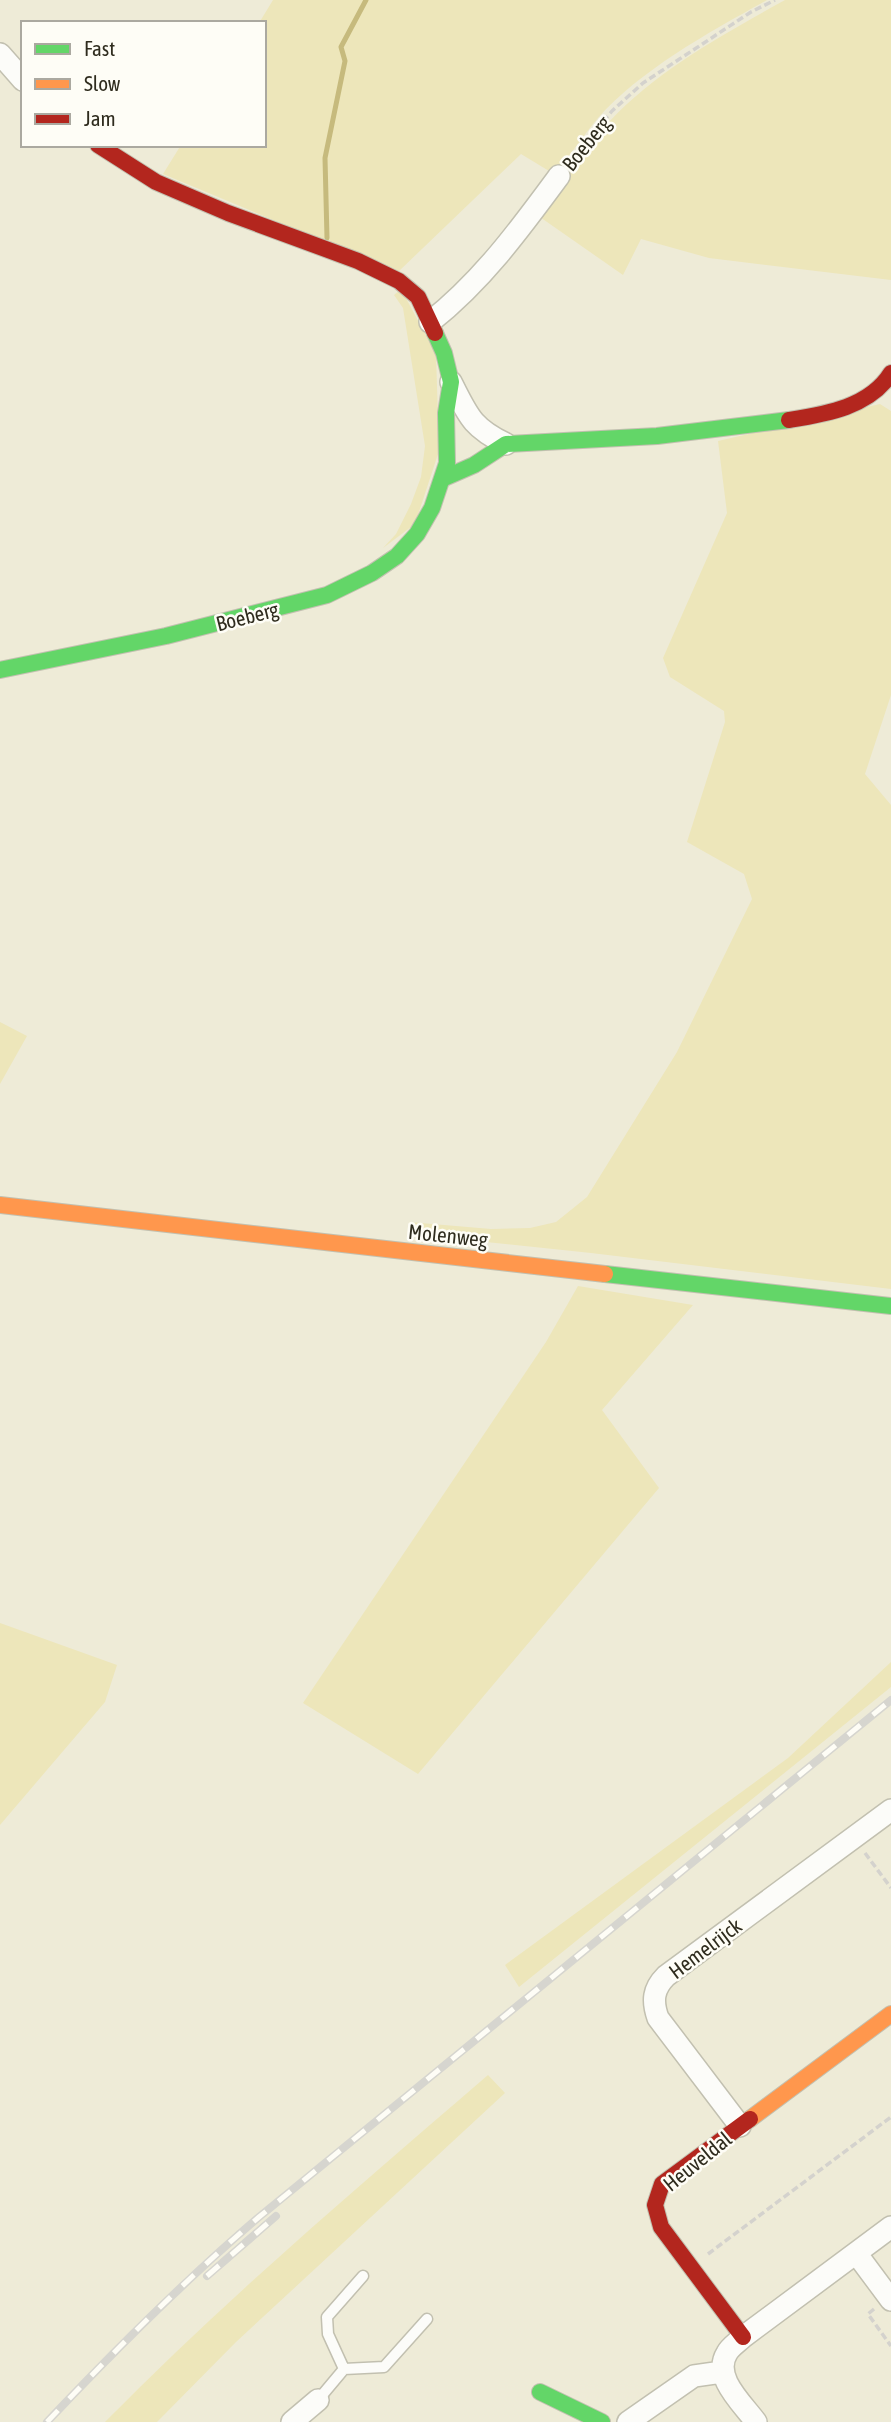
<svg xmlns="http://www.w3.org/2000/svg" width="891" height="2422" viewBox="0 0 891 2422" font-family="'Asap Condensed',sans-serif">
<rect width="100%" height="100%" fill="#eeebd7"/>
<path fill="#ede6ba" d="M273,0h494c-56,31 -127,70 -169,118 -15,18 -28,38 -44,56l-33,-20 -123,118 -235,-98 18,-29h83v-122h-5z
M785,0h106v280l-182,-22 -68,-19 -18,36 -86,-60c24,-31 45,-65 72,-93 48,-52 115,-88 176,-122z
M401,289l35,65 3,97 -24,73 -32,24 13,-14 15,-30 10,-27 4,-31 -22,-138 -9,-13z
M880,404l11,7v284l-26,79 26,31v484l-300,-36 -181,-19 -1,-12 82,7 39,-1 26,-6 31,-25 90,-145 75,-153 -8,-25 -57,-32 38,-120 -1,-11 -54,-34 -7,-19 64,-145 -9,-72z
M0,1022l27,14 -27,48z
M578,1286l115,19 -91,105 57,78 -241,286 -115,-71 243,-361z
M0,1623l117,42 -12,37 -105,123z
M891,1662v25l-372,300 -14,-22 283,-207z
M488,2075l17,18 -269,249 -79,80h-52c121,-123 252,-234 383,-347z"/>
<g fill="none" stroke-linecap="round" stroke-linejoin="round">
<path stroke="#c6ba7d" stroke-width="5" d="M327,238l-2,-80 20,-97 -4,-14 25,-47"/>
<g stroke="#c2c0b0" stroke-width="13">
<path id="lane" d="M344,2369l-16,-35 -1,-17 36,-41
M318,2400l26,-31 40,-2 43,-48"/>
</g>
<g stroke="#c2c0b0" stroke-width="24">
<path id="street" d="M0,54l23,26
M430,322c52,-41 90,-93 129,-146
M451,382c17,33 20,45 55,62
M740,2126l-82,-108c-6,-17 -5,-29 8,-42l225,-166
M856,2253l35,47
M292,2422l26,-22
M628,2422l66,-46 28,-4
M756,2422c-13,-18 -44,-45 -29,-69 3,-6 11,-11 16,-16l148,-110"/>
</g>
<g stroke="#c2c0b0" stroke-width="18">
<path id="fast" d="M442,479l32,-14 32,-21 151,-8 132,-16
M0,670l166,-34 161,-41 45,-22 25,-17 20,-22 15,-26 15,-45 -1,-50 5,-31 -7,-29 -9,-20
M605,1274l286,32
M540,2392l62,30"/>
</g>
<g stroke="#c2c0b0" stroke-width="18">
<path id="slow" d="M0,1205l605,69
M750,2119l141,-105"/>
</g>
<g stroke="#c2c0b0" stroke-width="18">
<path id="jam" d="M98,145l58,37 72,31 130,48 41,20 19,16 17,36
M789,420c37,-6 81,-13 102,-47
M743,2337l-82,-110 -6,-22 7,-21 88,-65"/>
</g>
<path stroke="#d4d2cd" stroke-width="3.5" stroke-dasharray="7 3.5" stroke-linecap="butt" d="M570,162l42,-51 31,-28 108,-71 24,-12
M865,1853l26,35
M708,2254l183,-137
M874,2309l-6,5 23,32"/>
<use href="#lane" stroke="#fcfcf9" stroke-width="10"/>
<use href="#street" stroke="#fcfcf9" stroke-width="21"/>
<use href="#fast" stroke="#63d668" stroke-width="16"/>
<use href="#slow" stroke="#ff974d" stroke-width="16"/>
<use href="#jam" stroke="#b3261e" stroke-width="16"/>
<g stroke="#d6d5cf" stroke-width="8">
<path id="rail" d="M207,2276l69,-60
M47,2422c68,-72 137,-141 212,-205l632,-517"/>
</g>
<use href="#rail" stroke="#fefdf6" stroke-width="5" stroke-dasharray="16" stroke-linecap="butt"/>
</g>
<g text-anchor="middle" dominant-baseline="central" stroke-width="5" stroke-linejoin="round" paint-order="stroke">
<g font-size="21" fill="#2f2c1e" stroke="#fefdf6">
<text transform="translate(586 143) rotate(-51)">Boeberg</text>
<text transform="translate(247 616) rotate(-14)">Boeberg</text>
<text transform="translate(448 1235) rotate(6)">Molenweg</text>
<text transform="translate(705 1948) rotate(-37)">Hemelrijck</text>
<text transform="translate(697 2161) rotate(-39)">Heuveldal</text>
</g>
</g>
<rect x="21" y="21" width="245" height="126" fill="#fefdf6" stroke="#aba9a0" stroke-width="2"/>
<rect x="35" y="44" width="35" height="10" fill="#63d668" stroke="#aba9a0" stroke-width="2"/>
<text x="84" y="56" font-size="21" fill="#2f2c1e">Fast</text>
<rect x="35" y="79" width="35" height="10" fill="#ff974d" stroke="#aba9a0" stroke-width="2"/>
<text x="84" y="91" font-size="21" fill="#2f2c1e">Slow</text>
<rect x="35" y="114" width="35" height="10" fill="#b3261e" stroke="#aba9a0" stroke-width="2"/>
<text x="84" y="126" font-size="21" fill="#2f2c1e">Jam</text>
</svg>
